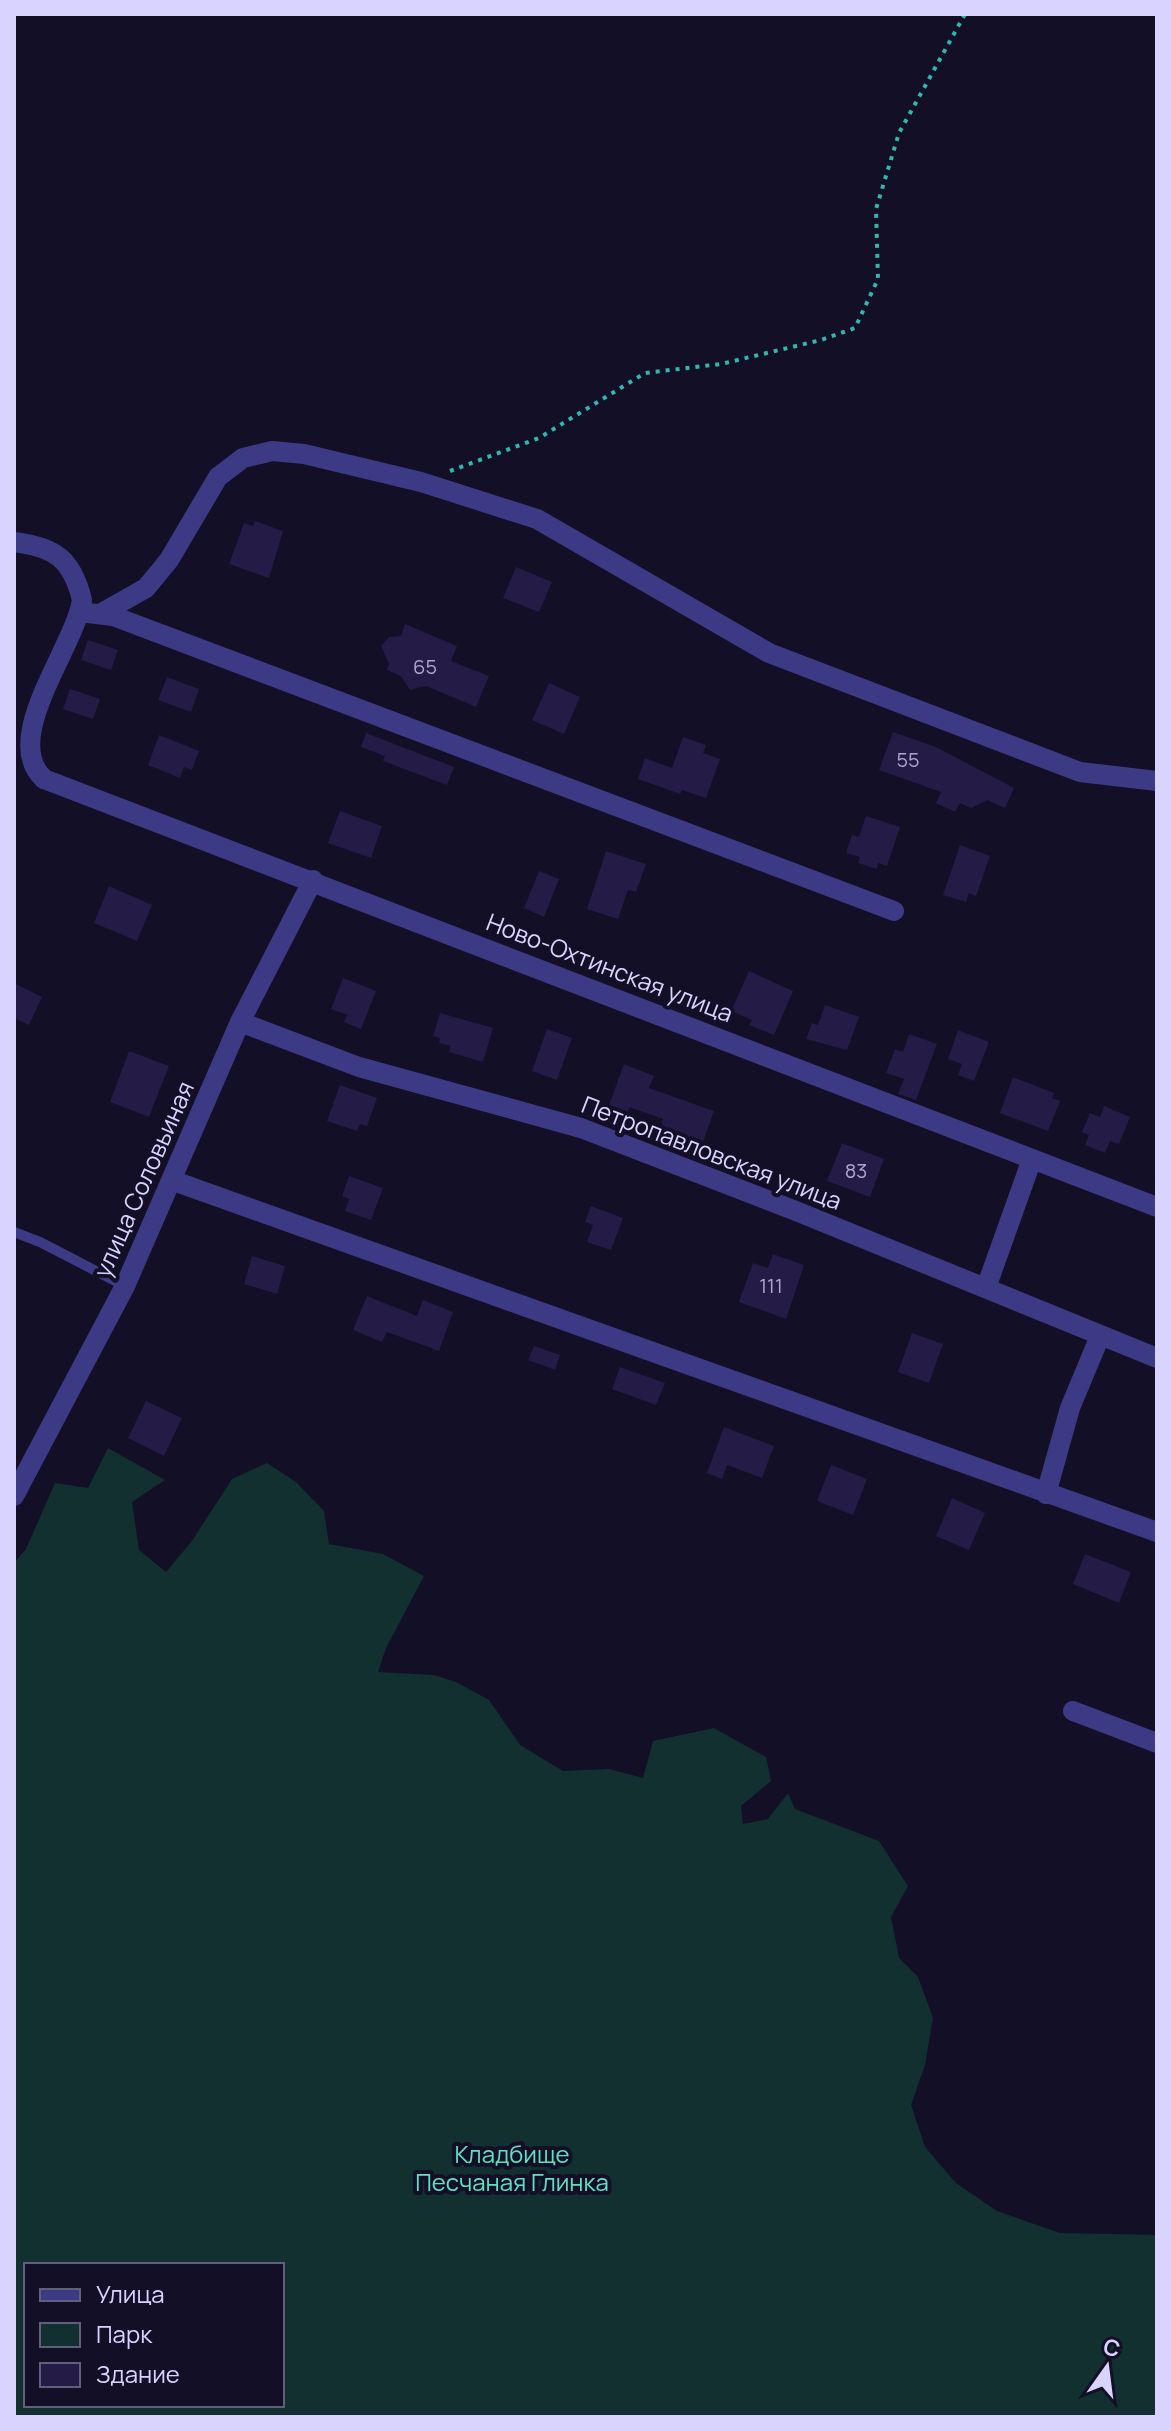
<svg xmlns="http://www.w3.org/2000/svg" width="1171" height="2431" viewBox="0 0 1171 2431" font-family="Manrope,sans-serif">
<rect width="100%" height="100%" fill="#130f26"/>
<path fill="#12302f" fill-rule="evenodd" d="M108,1448l57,32 -33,22 7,48 27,22 26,-31 40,-62 35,-16 29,19 28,29 5,33 54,10 41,22 -38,72 -8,24 56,3 22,7 33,18 31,45 43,26 46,-2 34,9 10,-37 61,-13 52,29 5,24 -30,25 2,18 25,-5 20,-26 7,16 84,32 29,45 -17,31 8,41 19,19 15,41 -8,47 -14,40 14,42 31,36 41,28 63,22 97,2v182h-1143v-854l12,-14 29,-66 33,5zM26,2265h256v140h-256z"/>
<path fill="#241b47" d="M255,521l28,10 -14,47 -40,-14 15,-41 9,3z
M516,567l36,15 -13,30 -36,-14z
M405,624l52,22 -6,15 38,15 -13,31 -50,-21 -16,4 -9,-14 -14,-6 2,-6 -8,-18 8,-9 12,-1z
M88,640l30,10 -7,20 -30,-10z
M167,677l32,12 -8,23 -33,-12z
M549,683l31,14 -16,37 -32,-14z
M70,689l30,10 -7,20 -30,-10z
M893,732l43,15 78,41 -9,20 -18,-8 -16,8 -11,-5 -5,9 -19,-9 5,-11 -62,-22z
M366,733l88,34 -7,18 -64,-24 2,-5 -24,-9z
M159,735l40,16 -7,19 -8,-3 -4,11 -32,-13z
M683,737l23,8 -3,8 17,6 -14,39 -24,-8 -2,4 -42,-15 7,-21 27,10z
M340,811l42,15 -11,32 -43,-15z
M866,816l34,11 -13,39 -9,-3 -1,6 -19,-6 2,-6 -14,-4 6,-18 7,2z
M960,845l30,11 -14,40 -7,-3 -3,9 -23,-7z
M606,851l40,13 -10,28 -8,-2 -10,29 -31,-10z
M539,871l20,8 -15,38 -20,-9z
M109,886l43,19 -15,36 -43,-18z
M749,971l44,20 -19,44 -25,-10 3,-5 -21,-9z
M343,978l33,13 -15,38 -17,-7 3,-7 -16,-6z
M14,983l28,14 -13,28 -15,-7z
M825,1005l34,12 -12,33 -41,-11 6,-16 6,2z
M440,1013l53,15 -10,34 -34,-10 2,-6 -12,-3 1,-5 -7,-2z
M547,1029l25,9 -15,42 -25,-9z
M958,1030l31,12 -15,39 -16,-6 4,-11 -14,-5z
M909,1034l28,10 -21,56 -18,-6 6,-15 -18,-6 9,-24 8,3z
M129,1051l40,15 -20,51 -39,-15z
M624,1064l30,12 -5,12 65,23 -15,42 -33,-12 3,-7 -10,-3 4,-12 -34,-12 -1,5 -19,-7z
M1013,1077l41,16 -2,5 8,3 -12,30 -48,-18z
M340,1085l37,13 -10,28 -7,-2 -3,7 -30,-10z
M1104,1106l26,11 -11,27 -9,-3 -5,12 -20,-8 4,-10 -7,-3 8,-19 10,4z
M842,1143l42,16 -14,38 -43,-16z
M349,1176l34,12 -12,32 -26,-9 4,-12 -7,-3z
M591,1206l32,12 -12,32 -24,-8 6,-17 -8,-3z
M773,1254l31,11 -18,54 -47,-17 14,-39 15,5z
M252,1256l33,10 -8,28 -33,-10z
M367,1296l50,20 6,-16 30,12 -14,39 -52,-19 -5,10 -29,-12z
M912,1333l31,11 -14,39 -31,-11z
M534,1346l26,9 -5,15 -27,-10z
M620,1367l45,16 -9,22 -44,-16z
M146,1401l36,17 -18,38 -36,-18z
M724,1427l50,19 -12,32 -35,-13 -5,14 -15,-6z
M831,1465l36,14 -14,36 -36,-14z
M952,1498l33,15 -16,37 -33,-14z
M1085,1554l46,18 -12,31 -46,-19z"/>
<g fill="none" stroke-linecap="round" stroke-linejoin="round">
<path stroke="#2fb8b0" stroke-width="4" stroke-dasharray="4 6" stroke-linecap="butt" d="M450,471l89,-33 106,-65 76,-9 100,-24 34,-12 23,-49 -2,-70 23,-76 66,-119"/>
<path stroke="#3d3a85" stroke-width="10" d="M14,1232l26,10 85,44"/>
<path stroke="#3d3a85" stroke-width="20" d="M14,542c41,5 58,17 68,58 -8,49 -82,139 -38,179
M80,612l33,4 781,295
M100,614l46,-26 23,-28 49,-83 25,-19 29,-7 32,3 117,28 116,37 232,134 311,119 77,9
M240,1022l119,45 222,61 215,83 361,147
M171,1180l986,352
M986,1288l46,-129
M1046,1494l24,-86 30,-72
M14,1496l111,-210 115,-264 73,-142
M1073,1711l84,32"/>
<path stroke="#3d3a85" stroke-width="20" d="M44,779l1113,428"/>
</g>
<g text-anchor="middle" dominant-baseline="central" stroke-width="8" stroke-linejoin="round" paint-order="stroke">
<g font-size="20" fill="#aca6d1">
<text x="425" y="666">65</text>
<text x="908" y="759">55</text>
<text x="856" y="1170">83</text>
<text x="771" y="1285">111</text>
</g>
<g font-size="24" fill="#d9d4ff" stroke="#130f26">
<text transform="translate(610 967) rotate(21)">Ново-Охтинская улица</text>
<text transform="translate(712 1152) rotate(21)">Петропавловская улица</text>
<text transform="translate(143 1179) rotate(-66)">улица Соловьиная</text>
</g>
<g font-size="24" fill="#5fe0c0" stroke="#130f26">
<text x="512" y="2153">Кладбище<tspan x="512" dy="28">Песчаная Глинка</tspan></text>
</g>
</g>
<rect width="1171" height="2431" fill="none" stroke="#d9d4ff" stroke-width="32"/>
<rect x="24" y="2263" width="260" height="144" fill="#130f26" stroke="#625e7d" stroke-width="2"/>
<rect x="40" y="2289" width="40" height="12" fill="#3d3a85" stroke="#625e7d" stroke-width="2"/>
<text x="96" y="2303" font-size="24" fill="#d9d4ff">Улица</text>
<rect x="40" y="2323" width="40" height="24" fill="#12302f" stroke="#625e7d" stroke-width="2"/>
<text x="96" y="2343" font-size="24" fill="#d9d4ff">Парк</text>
<rect x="40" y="2363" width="40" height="24" fill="#241b47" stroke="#625e7d" stroke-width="2"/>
<text x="96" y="2383" font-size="24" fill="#d9d4ff">Здание</text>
<g transform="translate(1107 2367) rotate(14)" stroke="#130f26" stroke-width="6" paint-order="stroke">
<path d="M0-6L14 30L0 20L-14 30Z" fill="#d9d4ff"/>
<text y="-12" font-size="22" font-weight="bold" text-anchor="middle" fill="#d9d4ff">С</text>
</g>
</svg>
